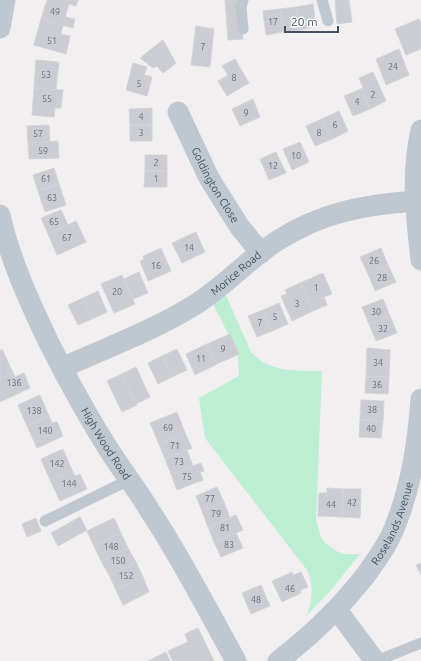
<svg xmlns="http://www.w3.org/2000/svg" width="421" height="661" viewBox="0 0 421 661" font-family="Ubuntu,sans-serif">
<rect width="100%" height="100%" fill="#f1efef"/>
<path fill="#bdefd5" d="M225,293l26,59c19,21 45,19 71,19l-6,149 5,17 3,5 14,10 6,2h16l-28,35 -26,27c7,-15 8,-30 1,-46l-102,-132 -6,-40 40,-22 -1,-19 -1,-6 -25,-49z"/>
<path fill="#cbcdd3" stroke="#d3d4da" d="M47,0h31l-2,6 -7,-2 -4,13 10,2 -2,9 -32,-9z
M225,0h15l3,39 -15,1z
M335,0h14l3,22 -15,2z
M313,4l3,23 -16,3 -4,-23z
M296,7l4,23 -17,2 -3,-23z
M280,9l3,23 -17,3 -3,-24z
M41,19l22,6 -2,9 9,2 -4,18 -32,-9z
M419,19l2,4v26l-15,6 -11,-26z
M196,26l18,3 -4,38 -19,-2z
M163,40l13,23 -13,10 -6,-7 -4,2 -13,-10z
M399,49l10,26 -23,10 -10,-26z
M235,59l14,24 -22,13 -9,-15 10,-6 -6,-9z
M36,60l23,2 -3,28 -22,-2z
M133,63l14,4 -3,8 8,2 -5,19 -21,-6z
M373,72l13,29 -16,8 -9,-20 2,-1 -4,-10z
M34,88l29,2 -2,18h-6l-1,9 -22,-2z
M361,89l9,20 -17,7 -9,-20z
M253,99l7,18 -20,9 -8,-17z
M152,108v17h-22l-1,-16z
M339,111l9,20 -16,8 -10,-20z
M322,119l10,20 -17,7 -9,-20z
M49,125l1,17 -22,1 -1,-17z
M130,125h22v16h-22z
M58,141l1,17 -30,1 -1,-16z
M300,142l9,20 -17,8 -9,-21z
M276,152l10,21 -17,7 -9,-21z
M145,155h22v16h-22z
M54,168l5,16 -21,7 -5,-16z
M145,171h22v16h-23z
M59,184l7,21 -21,7 -7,-21z
M61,210l7,15 -20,9 -7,-16z
M76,221l10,21 -29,13 -9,-21z
M196,232l9,20 -23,11 -10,-20z
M161,248l10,23 -23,10 -8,-20 4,-2 -1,-3z
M381,248l7,17 -20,9 -8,-17z
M388,265l8,17 -21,9 -7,-17z
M139,272l9,21 -15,6 -9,-20z
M323,273l9,21 -8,3 3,8 -14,6 -13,-28z
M122,275l13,29 -21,9 -13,-29z
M300,283l13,28 -21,10 -11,-25 6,-2 -2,-4z
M98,291l9,21 -15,7 -9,-21z
M83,298l9,21 -14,6 -10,-20z
M383,299l7,17 -21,8 -7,-17z
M279,303l9,21 -16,7 -9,-21z
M263,310l9,21 -15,6 -9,-21z
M390,316l7,17 -21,8 -7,-17z
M230,334l9,20 -22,10 -10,-20z
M207,344l10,20 -22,11 -9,-21z
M367,348l23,2 -1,27h-23z
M2,349l11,24 -13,6v-29z
M177,349l10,21 -15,7 -10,-21z
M162,356l10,21 -14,7 -10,-21z
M136,367l14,30 -14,7 -14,-30z
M13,373l2,4 9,-4 6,15 -30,14v-23z
M122,374l15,31 -15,7 -15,-31z
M366,377h23l-1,17 -23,-1z
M40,395l9,21 -22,10 -9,-21z
M361,400l23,1 -1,20 -23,-1z
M177,412l8,21 -26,11 -9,-21z
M49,416l3,7 5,-1 6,14 -26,12 -10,-22z
M360,420l23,1 -2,17 -22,-1z
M185,433l7,15 -27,11 -6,-15z
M63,449l9,21 -22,10 -9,-21z
M187,450l6,16 -22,8 -6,-15z
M201,463l3,8 -4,1 3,8 -26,10 -6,-16z
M72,470l3,6 5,-2 7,15 -27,12 -10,-21z
M217,487l7,15 -22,9 -6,-15z
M327,488l16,1 -1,28 -24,-1 1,-23h8z
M343,489h18l-1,29 -18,-1z
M224,502l6,16 -22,9 -6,-16z
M236,515l7,15 -29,12 -6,-15z
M80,517l7,13 -29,16 -7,-13z
M36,518l5,13 -14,6 -5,-13z
M114,518l7,15 -27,13 -7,-15z
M121,533l7,15 -27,13 -7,-15z
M236,533l7,15 -22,9 -7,-15z
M128,548l8,14 -27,13 -8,-14z
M136,562l7,15 -27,13 -7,-15z
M421,563v12l-5,-10z
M292,572l1,3 8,-3 7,15 -8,3 1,3 -19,9 -10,-21z
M143,577l6,15 -26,13 -7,-15z
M261,585l9,21 -19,8 -9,-21z
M198,628l16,33h-41l-5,-10 20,-9 -3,-8z
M166,652l4,9h-22z"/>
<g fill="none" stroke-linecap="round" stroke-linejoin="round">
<path stroke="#bfc8d1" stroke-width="11" d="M322,0l6,21
M243,29l-2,-22 2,-7
M45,521l84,-41
M376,661l45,-18"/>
<g stroke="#bfc8d1" stroke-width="21">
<path d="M0,28l5,-28"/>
<path id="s1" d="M178,112l31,66 30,48 22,27"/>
<path d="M421,130c-10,45 -5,84 0,130"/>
<path id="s2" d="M0,215c10,45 30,88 50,130 19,37 39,74 61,108 13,20 27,38 39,58 32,48 58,100 86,150"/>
<path id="s3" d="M62,368c44,-20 90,-37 131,-62 31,-19 54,-46 84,-65 45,-29 87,-36 138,-40"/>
<path d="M337,610l38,51"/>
<path id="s4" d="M278,661c33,-25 61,-52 87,-85 12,-17 25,-34 32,-55 15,-38 21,-81 24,-122"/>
</g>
</g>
<g text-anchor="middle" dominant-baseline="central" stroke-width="4" stroke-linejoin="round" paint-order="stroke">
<g font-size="9" fill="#686f7a">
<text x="55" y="12">49</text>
<text x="273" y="22">17</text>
<text x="52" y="41">51</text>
<text x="203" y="47">7</text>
<text x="393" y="67">24</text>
<text x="46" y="75">53</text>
<text x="234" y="78">8</text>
<text x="139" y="84">5</text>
<text x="373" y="95">2</text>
<text x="47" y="99">55</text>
<text x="357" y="102">4</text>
<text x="246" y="113">9</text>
<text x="141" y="117">4</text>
<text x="335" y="125">6</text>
<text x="141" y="133">3</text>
<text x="319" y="133">8</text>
<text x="38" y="134">57</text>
<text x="43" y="151">59</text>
<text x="296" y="156">10</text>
<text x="156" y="163">2</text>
<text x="273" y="166">12</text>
<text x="46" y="179">61</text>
<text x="156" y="179">1</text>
<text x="52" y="198">63</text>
<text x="54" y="222">65</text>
<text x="67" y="238">67</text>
<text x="189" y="248">14</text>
<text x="374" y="261">26</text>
<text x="156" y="266">16</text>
<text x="382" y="278">28</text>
<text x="316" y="288">1</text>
<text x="117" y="292">20</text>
<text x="297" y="304">3</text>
<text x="376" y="312">30</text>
<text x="275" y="317">5</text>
<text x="260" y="323">7</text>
<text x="383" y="329">32</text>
<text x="223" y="349">9</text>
<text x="201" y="359">11</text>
<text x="378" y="363">34</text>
<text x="14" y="383">136</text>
<text x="377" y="385">36</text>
<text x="372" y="410">38</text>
<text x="34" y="411">138</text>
<text x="168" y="428">69</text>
<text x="371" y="429">40</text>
<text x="45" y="431">140</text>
<text x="175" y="446">71</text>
<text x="179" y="462">73</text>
<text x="57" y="464">142</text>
<text x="187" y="477">75</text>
<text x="69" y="484">144</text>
<text x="210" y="499">77</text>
<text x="352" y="503">42</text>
<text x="331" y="505">44</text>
<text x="216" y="514">79</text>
<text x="225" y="528">81</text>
<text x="229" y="545">83</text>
<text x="111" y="547">148</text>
<text x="118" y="561">150</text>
<text x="126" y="576">152</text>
<text x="290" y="589">46</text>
<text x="256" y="600">48</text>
</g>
<g font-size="11" fill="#47505c" stroke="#fff">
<text stroke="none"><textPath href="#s1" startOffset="82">Goldington Close</textPath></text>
<text stroke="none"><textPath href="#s3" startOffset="199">Morice Road</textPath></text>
<text stroke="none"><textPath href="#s2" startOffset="253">High Wood Road</textPath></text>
<text stroke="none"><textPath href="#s4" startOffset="182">Roselands Avenue</textPath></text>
</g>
</g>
<path d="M285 26v6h53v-6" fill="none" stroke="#47505c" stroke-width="2"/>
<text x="291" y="26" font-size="12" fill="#47505c" stroke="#ffffff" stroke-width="3" paint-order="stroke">20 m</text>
</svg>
